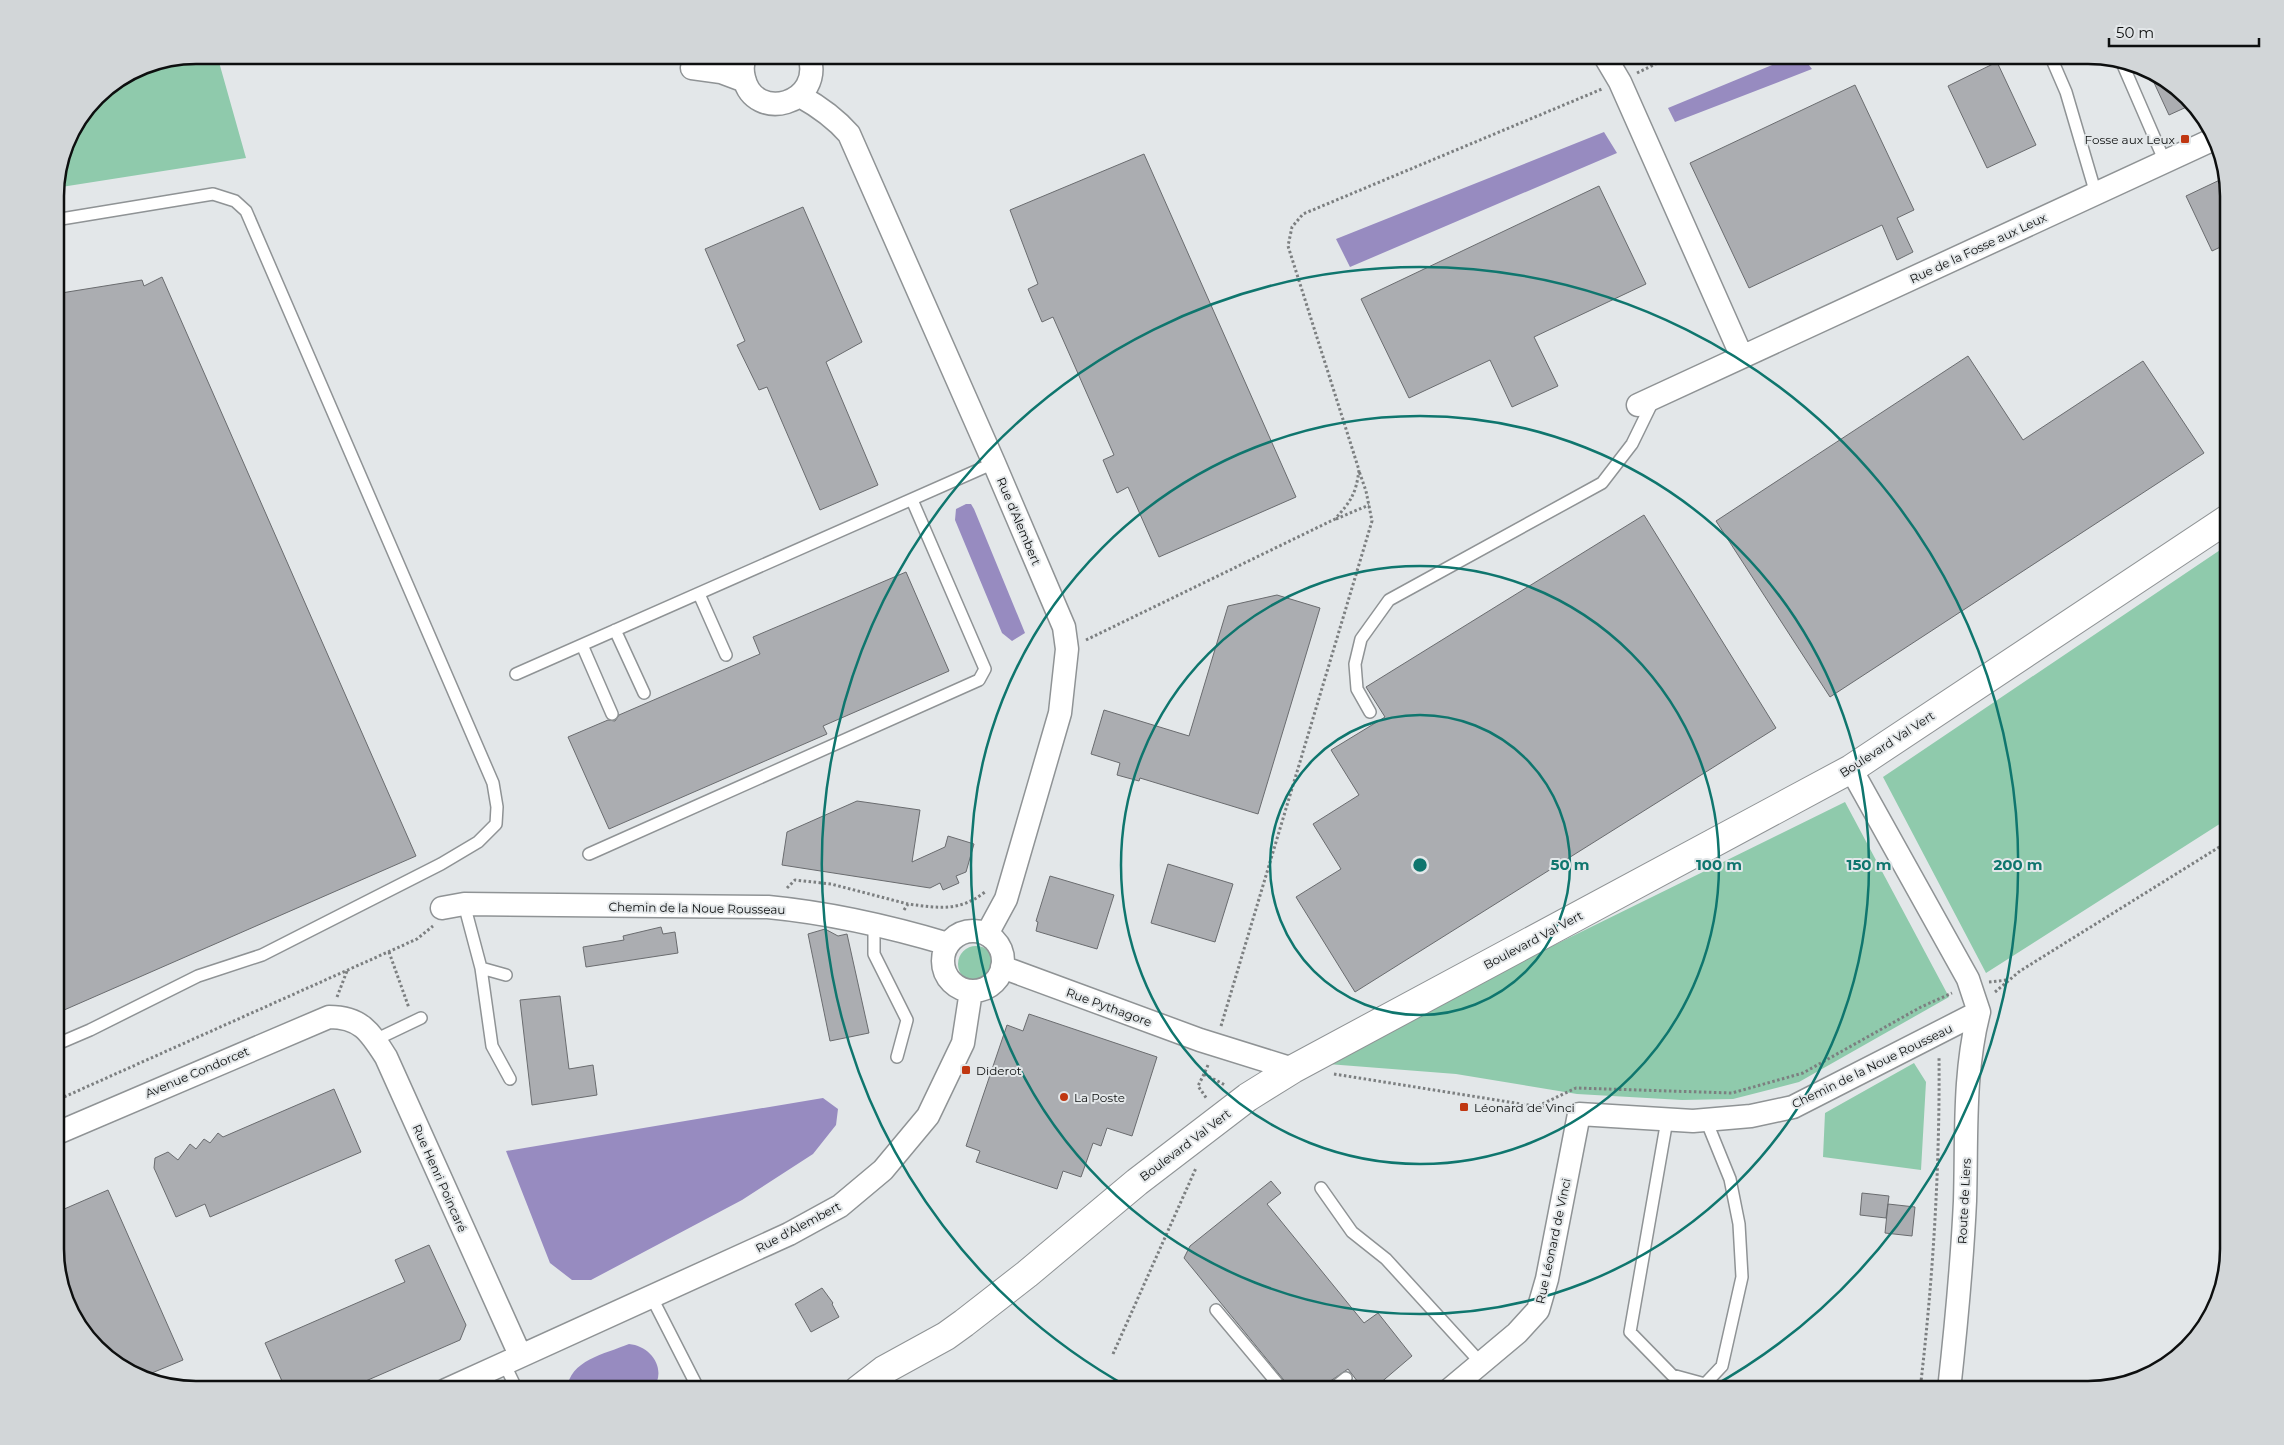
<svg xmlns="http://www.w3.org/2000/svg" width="2284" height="1445" viewBox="0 0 2284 1445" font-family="Montserrat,sans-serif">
<rect width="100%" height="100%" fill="#e3e7e9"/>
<path fill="#8fcaac" d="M196,55h21l29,103 -191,30 14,-54 27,-38 46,-30z
M2229,544v274l-243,155 -103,-196z
M1845,802l104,195 -150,85 -66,17 -51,1 -105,-6 -121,-20 -141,-11z
M958 964a18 18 0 1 1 36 0a18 18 0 1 1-36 0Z
M1914,1063l12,19 -5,88 -98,-13 2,-44z"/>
<path fill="#978bc0" d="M1796,55h5l11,14 -137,53 -7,-14z
M1604,132l13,21 -267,114 -14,-28z
M966,504h5l3,5 51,124 -13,8 -10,-8 -47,-113 1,-11z
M823,1098l15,11 -2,16 -23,29 -71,46 -151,80h-19l-22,-17 -44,-112z
M629,1344c23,2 39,27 23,46h-85c2,-30 38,-36 62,-46z"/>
<path fill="#abadb1" stroke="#6a6c6f" d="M1997,62l39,83 -49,23 -39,-82z
M2150,74l16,5 25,26 -22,10z
M1855,85l59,125 -17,8 16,34 -16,8 -15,-35 -133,63 -59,-125z
M1144,154l152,343 -137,60 -31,-70 -11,6 -14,-33 11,-5 -61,-138 -11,5 -14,-33 10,-5 -28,-74z
M2224,178l5,17v48l-17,8 -26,-55z
M1599,186l47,98 -112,53 24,49 -46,21 -22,-47 -81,38 -48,-99z
M803,207l59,135 -36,20 52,123 -58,25 -53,-123 -8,3 -22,-45 8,-4 -40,-92z
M162,277l254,579 -361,158v-720l87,-14 2,6z
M1968,356l55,84 120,-79 61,92 -374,244 -114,-176z
M1644,515l132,213 -421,264 -59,-95 45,-28 -28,-45 46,-29 -28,-45 54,-33 -19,-30z
M906,572l43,99 -126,55 4,8 -218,95 -41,-92 40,-17 7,1 4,-6 141,-61 -7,-17z
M1277,595l43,13 -62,206 -118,-36 -1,3 -22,-6 3,-12 -29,-9 13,-44 85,26 39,-130z
M857,801l63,9 -8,52 33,-15 3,-11 26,8 -8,28 -10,4 3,7 -16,7 -3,-7 -10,5 -148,-23 5,-33z
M1168,864l65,20 -18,58 -64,-19z
M1050,876l64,19 -17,54 -61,-18 2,-9 -2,-1z
M661,927l2,7 12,-2 3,21 -92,14 -3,-20 41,-7 -1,-4z
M825,929l13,7 9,-2 22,99 -39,8 -22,-107z
M560,996l9,73 24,-4 4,30 -65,10 -12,-105z
M1029,1014l128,43 -25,79 -25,-8 -6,18 -8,-3 -12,34 -18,-6 -6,18 -81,-27 4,-11 -14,-5 41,-121 16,6z
M334,1089l27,63 -151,65 -5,-13 -29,13 -22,-49 1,-10 13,-6 10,8 12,-16 6,5 8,-10 6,4 8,-10 5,4z
M1271,1181l10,12 -14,11 97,119 14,-10 34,43 -40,34h-8l-16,-21 -22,15 -3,6h-31l-108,-132 6,-12z
M108,1190l75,170 -36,15 -29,-9 -44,-46 -19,-62v-45z
M1862,1193l27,3 -3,22 -26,-3z
M1888,1204l27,3 -3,29 -27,-3z
M429,1245l37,80 -6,15 -115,50h-59l-21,-47 140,-61 -10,-22z
M822,1288l11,15 -1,1 7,13 -28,15 -16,-28z"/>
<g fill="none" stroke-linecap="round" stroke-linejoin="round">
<g stroke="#8f9395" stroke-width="14">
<path id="service" d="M2050,55l16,37 30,102
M2123,65l42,97
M55,220l158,-26 22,7 11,10 247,572 4,24 -1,17 -18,18 -37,22 -179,91 -64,21 -108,54 -35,15
M699,594l27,61
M615,630l29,63
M582,645l30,69
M516,674l478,-211
M1370,712l-13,-23 -2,-25 6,-25 28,-39 213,-117 30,-39 22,-45
M589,854l390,-174 6,-11 -73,-169
M464,904l17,64 11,78 18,33
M874,923v31l33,66 -10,37
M481,968l25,7
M375,1040l46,-22
M1667,1120l-37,212 42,43 33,9 17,-18 20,-89 -3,-53 -9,-45 -24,-59
M1321,1188l31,44 34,27 95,104
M651,1296l48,94
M1216,1310l67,80
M504,1363l13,27
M1331,1390l15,-12"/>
</g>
<g stroke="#8f9395" stroke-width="25">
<path id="minor" d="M746,55c-4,7 -4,15 -2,23 10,45 81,27 65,-23
M1604,55l16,27 122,275
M692,68l29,4 24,9
M800,96c18,10 35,22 49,38l145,329 70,164 3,22 -7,64 -54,186 -19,35
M1638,405l576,-266
M1851,769l117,210 11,33
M442,908l22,-4 304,3c62,6 120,19 180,37
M943 961a30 30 0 1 1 60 0a30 30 0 1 1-60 0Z
M1002,967l198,73 93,29
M55,1134l274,-117c32,0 41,15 57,40l134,298
M446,1390l343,-156 51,-28 43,-36 45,-54 35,-73 8,-52
M1449,1390l68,-57 21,-23 9,-31 32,-165 114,7 58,-5 42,-9 186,-95
M1949,1390c7,-63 13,-126 16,-189 2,-63 -2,-127 14,-189"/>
</g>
<g stroke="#8f9395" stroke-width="30">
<path id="tertiary" d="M858,1390l26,-20 62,-34 18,-13 63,-49 110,-92 111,-85 45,-28 558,-300 378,-251"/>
</g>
<path stroke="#7c7f80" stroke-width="3" stroke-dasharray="2.5 2.5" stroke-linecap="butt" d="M1637,73l37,-18
M1336,519l33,-14
M1086,640l249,-121c16,-18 21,-25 24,-49l-71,-224 4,-19 11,-13 299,-125
M787,888l8,-8 36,4 77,20
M904,910l4,-6c31,4 51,8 77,-12
M389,952l20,56
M1989,982l18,-2
M1995,992l25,-21 209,-130
M337,997l10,-26
M1221,1026l151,-505 -6,-30 -7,-20
M1208,1065l-4,9 21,11
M1204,1074l-6,12 9,13
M1334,1074l225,36
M55,1101l362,-162 16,-13
M1538,1106l38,-18 156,5 71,-20 118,-66 31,-14
M1113,1354l83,-186
M1920,1390c13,-110 20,-223 19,-334"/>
<use href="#service" stroke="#fff" stroke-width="11"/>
<use href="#minor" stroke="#fff" stroke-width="22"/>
<use href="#tertiary" stroke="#fff" stroke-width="28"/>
</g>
<g fill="none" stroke="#0f766e" stroke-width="2.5">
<circle cx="1420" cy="865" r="150"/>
<circle cx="1420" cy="865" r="299"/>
<circle cx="1420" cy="865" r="449"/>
<path d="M1130 1388A598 598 0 1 1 1710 1388"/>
</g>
<g fill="#c03711" stroke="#e3e7e9" stroke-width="2">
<rect x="2180" y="134" width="10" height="10" rx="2.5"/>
<rect x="961" y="1065" width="10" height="10" rx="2.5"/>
<circle cx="1064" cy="1097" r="5"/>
<rect x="1459" y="1102" width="10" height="10" rx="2.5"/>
</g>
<g text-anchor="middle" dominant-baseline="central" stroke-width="4" stroke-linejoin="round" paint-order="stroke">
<g font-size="12" fill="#0d0f0f" stroke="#e3e7e9" text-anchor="start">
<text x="2175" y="139" text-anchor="end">Fosse aux Leux</text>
<text x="976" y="1070">Diderot</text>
<text x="1074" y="1097">La Poste</text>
<text x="1474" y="1107">Léonard de Vinci</text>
</g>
<g font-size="12" fill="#0d0f0f" stroke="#e3e7e9">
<text transform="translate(1978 248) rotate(-25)">Rue de la Fosse aux Leux</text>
<text transform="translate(1019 521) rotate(67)">Rue d'Alembert</text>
<text transform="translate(1887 744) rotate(-33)">Boulevard Val Vert</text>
<text transform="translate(697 908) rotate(1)">Chemin de la Noue Rousseau</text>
<text transform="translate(1533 940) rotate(-28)">Boulevard Val Vert</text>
<text transform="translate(1109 1007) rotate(20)">Rue Pythagore</text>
<text transform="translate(1872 1066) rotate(-26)">Chemin de la Noue Rousseau</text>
<text transform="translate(197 1072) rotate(-23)">Avenue Condorcet</text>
<text transform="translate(1185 1145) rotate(-37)">Boulevard Val Vert</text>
<text transform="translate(440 1178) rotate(66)">Rue Henri Poincaré</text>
<text transform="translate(1964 1201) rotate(-87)">Route de Liers</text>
<text transform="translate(798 1227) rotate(-28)">Rue d'Alembert</text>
<text transform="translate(1553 1241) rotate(-78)">Rue Léonard de Vinci</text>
</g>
</g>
<path d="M0 0H2284V1445H0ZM196 64H2088A132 132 0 0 1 2220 196V1249A132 132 0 0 1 2088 1381H196A132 132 0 0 1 64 1249V196A132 132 0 0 1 196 64Z" fill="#d2d6d8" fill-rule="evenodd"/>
<path fill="none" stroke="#0d0f0f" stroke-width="2.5" d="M196 64H2088A132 132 0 0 1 2220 196V1249A132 132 0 0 1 2088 1381H196A132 132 0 0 1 64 1249V196A132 132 0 0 1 196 64Z"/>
<circle cx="1420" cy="865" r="8" fill="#0f766e" stroke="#e3e7e9" stroke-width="2.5"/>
<g font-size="15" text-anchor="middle" font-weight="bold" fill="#0f766e" stroke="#e3e7e9" stroke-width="4" stroke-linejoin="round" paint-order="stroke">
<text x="1570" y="870">50 m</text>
<text x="1719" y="870">100 m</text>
<text x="1869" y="870">150 m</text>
<text x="2018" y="870">200 m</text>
</g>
<path d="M2109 38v8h150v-8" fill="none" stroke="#0d0f0f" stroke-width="2.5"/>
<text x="2116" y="38" font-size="15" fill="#0d0f0f" stroke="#e3e7e9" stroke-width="4" paint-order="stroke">50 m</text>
</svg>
